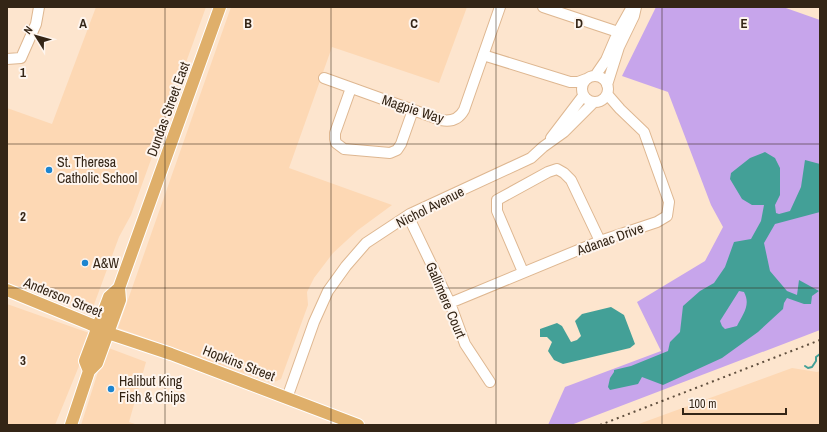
<svg xmlns="http://www.w3.org/2000/svg" width="827" height="432" viewBox="0 0 827 432" font-family="'Archivo Narrow',sans-serif">
<rect width="100%" height="100%" fill="#fde5ce"/>
<path fill="#fdd8b4" d="M96,7h110l-75,208 -12,22 -27,73 -85,-27v-175l45,16z
M231,7h236l-28,76 -107,-36 -43,121 103,37 -34,25 -25,23 -19,25 -7,14 1,13 -27,74 -9,4 -154,-55z
M7,304l85,30 -37,91h-48z
M106,347l40,15 -17,60 9,3h-57z
M792,368l25,4 3,-1v54h-184z"/>
<path fill="#c7a5eb" d="M656,7h127l37,13v310l-249,95h-23l17,-38 96,-36 -24,-49 68,-41 18,-34 -12,-22 -43,-113 -46,-16z"/>
<path fill="#43a097" fill-rule="evenodd" d="M765,152l10,6 5,10v27l-5,10 1,8 3,1 11,-3 11,-24 4,-27 15,4v48l-45,12 -11,19 6,28 17,20 10,4 2,-15 20,11 -7,5 -1,8h-7l-17,-6 -3,5 -1,6 -25,23 -36,26 -59,27 -21,-8 -4,7 -28,6 -2,-3 2,-9 4,-6v-2l17,-4 37,-15 2,-9 10,-10 3,-26 17,-15 14,-8 11,-16 9,-25 17,-3 10,-18 3,-16h-12l-10,-6 -12,-20 1,-6 19,-15zM739,291l5,1c7,13 -1,22 -7,34l-12,3 -3,-3 -2,-5z
M611,307l13,8 11,29 -5,4 -67,16 -9,-4 -6,-9 4,-9 -5,-5h-7v-8l17,-6 5,3 9,16 6,-2 4,-4 -6,-15 7,-7z"/>
<g fill="none" stroke-linecap="round" stroke-linejoin="round">
<path stroke="#43a097" stroke-width="2" d="M805,366l3,2 4,-1 4,-6v-4l4,-3"/>
<g stroke="#deb791" stroke-width="12">
<path id="minor" d="M543,7l75,25
M483,55l87,27h8l8,-3
M7,59l14,-1 15,-34 3,-17
M582 89a13 13 0 1 1 26 0a13 13 0 1 1-26 0Z
M595,76l11,-16 12,-28 14,-25
M324,78l117,42c10,2 18,-1 23,-10l36,-103
M607,85l12,-38 15,-31 2,-9
M351,88l-16,45v6l1,4 8,6 46,4 7,-3 4,-6 12,-34
M551,138l32,-42
M410,214l2,10 38,79 15,41 25,38
M523,272l-26,-61v-11l51,-28 9,-3 7,4 7,7 29,61
M450,303l150,-62 57,-19 10,-6 2,-14 -25,-70 -24,-23 -13,-15
M287,398l27,-76 14,-31 18,-25 20,-23 44,-29 121,-56 12,-11 21,-15 29,-29"/>
</g>
<g stroke="#fff" stroke-width="14">
<path id="major" d="M7,290l83,34 24,11 57,19 187,71
M89,371l-4,-10 24,-64 10,-9
M71,425l18,-54 8,-8 23,-63 -1,-12 101,-281"/>
</g>
<use href="#minor" stroke="#fff" stroke-width="10"/>
<use href="#major" stroke="#dfaf6a" stroke-width="12"/>
<path stroke="#604f3e" stroke-width="2" stroke-dasharray="2 4" stroke-linecap="butt" d="M600,425l220,-85"/>
</g>
<path fill="none" stroke="#342516" stroke-width="1" stroke-opacity="0.55" d="M165,7v418M331,7v418M496,7v418M662,7v418M7,144h813M7,288h813"/>
<g fill="#1c85d0" stroke="#fef5ee" stroke-width="1.5">
<circle cx="49" cy="170" r="4"/>
<circle cx="85" cy="263" r="4"/>
<circle cx="111" cy="389" r="4"/>
</g>
<g text-anchor="middle" dominant-baseline="central" stroke-width="4" stroke-linejoin="round" paint-order="stroke">
<g font-size="14" fill="#342516" stroke="#fef5ee">
<text transform="translate(168 109) rotate(-70)">Dundas Street East</text>
<text transform="translate(413 109) rotate(18)">Magpie Way</text>
<text transform="translate(430 207) rotate(-27)">Nichol Avenue</text>
<text transform="translate(610 239) rotate(-20)">Adanac Drive</text>
<text transform="translate(63 297) rotate(22)">Anderson Street</text>
<text transform="translate(446 300) rotate(67)">Gallimere Court</text>
<text transform="translate(239 363) rotate(21)">Hopkins Street</text>
</g>
<g font-size="14" fill="#342516" stroke="#fef5ee" text-anchor="start">
<text x="57" y="162">St. Theresa<tspan x="57" dy="16">Catholic School</tspan></text>
<text x="93" y="263">A&amp;W</text>
<text x="119" y="381">Halibut King<tspan x="119" dy="16">Fish &amp; Chips</tspan></text>
</g>
</g>
<g font-size="13" text-anchor="middle" font-weight="bold" fill="#342516" stroke="#fef5ee" stroke-width="4" stroke-linejoin="round" paint-order="stroke">
<text x="83" y="28">A</text>
<text x="248" y="28">B</text>
<text x="414" y="28">C</text>
<text x="579" y="28">D</text>
<text x="744" y="28">E</text>
<text x="23" y="77">1</text>
<text x="23" y="221">2</text>
<text x="23" y="365">3</text>
</g>
<rect width="827" height="432" fill="none" stroke="#342516" stroke-width="16"/>
<g transform="translate(36 36) rotate(307)" stroke="#fef5ee" stroke-width="3" paint-order="stroke">
<path d="M0-3L7 15L0 10L-7 15Z" fill="#342516"/>
<text y="-6" font-size="11" font-weight="bold" text-anchor="middle" fill="#342516">N</text>
</g>
<path d="M683 408v6h103v-6" fill="none" stroke="#342516" stroke-width="2"/>
<text x="689" y="408" font-size="12" fill="#342516" stroke="#fef5ee" stroke-width="3" paint-order="stroke">100 m</text>
</svg>
